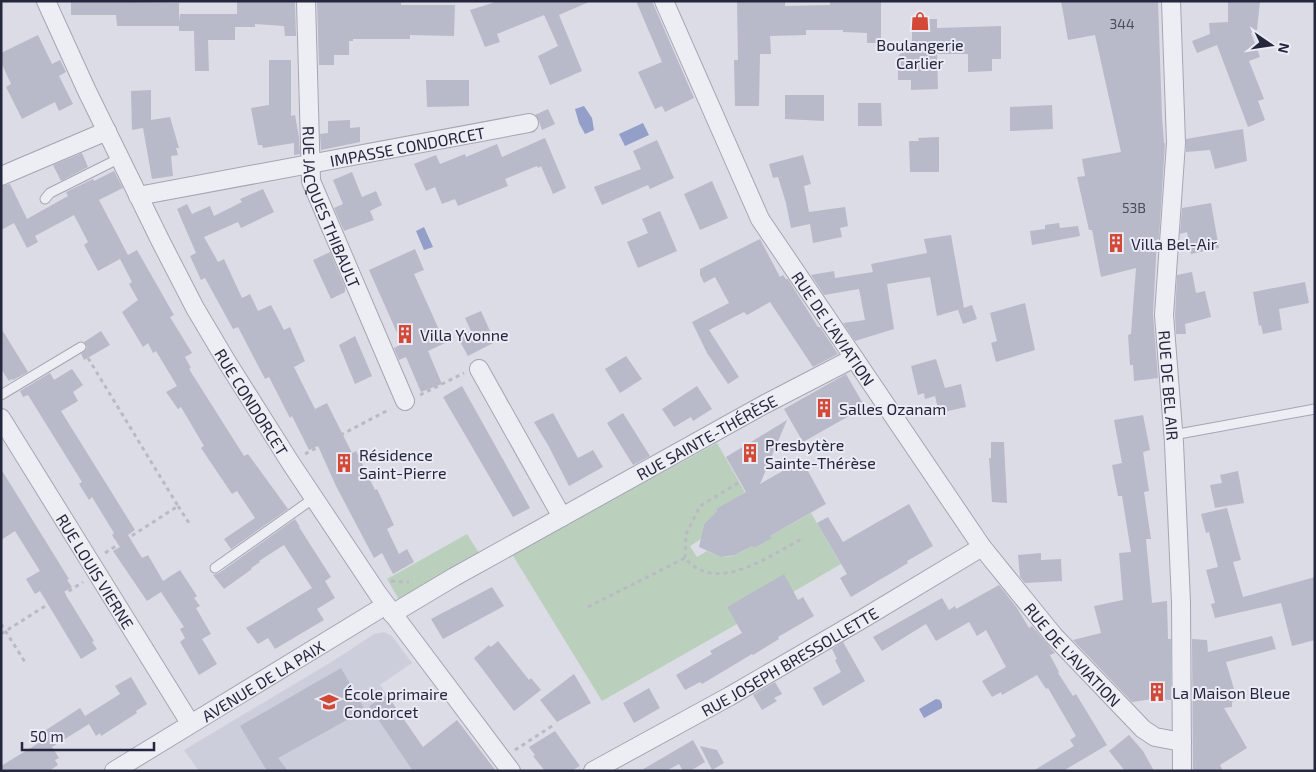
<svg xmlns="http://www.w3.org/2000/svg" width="1316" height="772" viewBox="0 0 1316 772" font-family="'Exo 2',sans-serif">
<rect width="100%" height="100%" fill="#dbdce6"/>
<path fill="#cdcedb" d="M384,632l8,4 20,27 -32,22 59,86h-240l-15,-21 149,-89 41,-27z"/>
<path fill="#bbd0bc" d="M717,443l28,49 -2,1 1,3 -12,7 -2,-2 -2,1 1,2 -13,5 1,3 -13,12 -3,15 -11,7 7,11 10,-6c22,10 25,6 45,-5l2,2 2,-1 -1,-2 16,-7 -1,-2 41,-23 30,51 -48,28 -9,-17 -57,32 10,17 -135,77 -90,-147z
M467,534l14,22 -80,47 -14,-24z"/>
<path fill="#939fc9" d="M584,106l8,12 2,12 -9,4 -6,-11 -4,-14z
M643,123l6,12 -24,11 -6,-12z
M424,227l9,20 -9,3 -8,-19z
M936,699l4,1 2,4v4l-18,10 -5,-9z"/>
<path fill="#b8bac9" d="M71,1l108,2v19l1,-8h57v-12h58l1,34h-11l-1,-10 -29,-2v3h-20v13h-27l1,31h-14l-1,-40h-15v-5h-62l-1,-11h-45z
M319,1h82v4h54l-1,31 -44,-1v4h-57v2h-4v14h-15v10h-15l-2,-63z
M499,1h92l-32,14 23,56 -32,14 -12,-29 20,-10 -14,-31 -47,19 3,8 -15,5 -15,-37z
M636,1h16l42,97 -29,14 -3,-6 -7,3 -17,-37 24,-10z
M737,1h48v5l45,-1v-4l51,1v41h-14v-10l-24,-1v-2h-37v5l-36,1 1,18h-11l-1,52h-24l-1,-46h4z
M1061,1h97l4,116 2,26h1l-6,96h-2l-4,75 5,64 -24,3 -1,-16h-3l-2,-30 3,-1 5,-66 -35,9 -9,-47h-3l-12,-53 8,-1 -3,-17 39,-7 -26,-117 -27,5z
M1228,1h32l-3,29 -6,3 9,24 -11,4 15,38 -6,2 7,19 -17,7 -31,-82 -20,8 -5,-12 18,-7 -1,-11 19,-1z
M912,19h25v9l64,-2v33h-9v12l-24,1v-18h-31l1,35 -27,1v-10h-13v-24l14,-12z
M38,35l14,29 8,-4 6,12 -7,4 14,28 -14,7 -4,-9 -33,17 -16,-32 5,-3 -10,-22v-9z
M269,60h22v56l4,-1 4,22 1,17 -6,1v-12l-31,5 -1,-3h-4l-7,-37 18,-3z
M426,80h43v26l-42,1z
M151,90v30l19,-3 9,31h-3l2,7 -7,1 2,20 -21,3 -9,-51 -11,2 -1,-39z
M785,95h39v26l-39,-2z
M858,103h23l1,23h-24z
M1052,105l1,24 -43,2v-24z
M548,109l7,15 -13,6 -3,-9 -4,-6z
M350,120v8l10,-1v15l-39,8 -1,-16 8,-1v-12z
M1243,129l4,32 -32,8 -5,-19 -24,2v-13z
M939,137v35h-29l-1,-31h10l-1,-3z
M545,138l21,50 -13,6 -12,-28 -3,2 -1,-2 -32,13 3,7 -50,20 -3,-7 -13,5 -7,-17 -9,4 -12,-27 22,-9 4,9 25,-10 1,3 31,-13 5,13z
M657,140l17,38 -24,11 -2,-4 -46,20 -8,-18 47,-18 -8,-18z
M82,153l6,14 -27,14 -8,-16z
M803,155l8,29 -7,2 5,26 36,-5 3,19 -8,2 2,9 -29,6 -3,-19 -19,4 -5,-25 -8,-26 -5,1 -4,-14z
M114,171l9,17 -24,12 29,55 9,-5 37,65 -4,2 22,36 -7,4 6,11 -2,1 55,87 4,-2 40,55 -57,40 -7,-10 31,-21 -18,-27 -5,3 -31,-46 3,-2 -23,-39 -3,2 -12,-17 11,-6 -21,-35 -3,2 -5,-10 -5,4 -21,-35 16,-12 -9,-16 3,-2 -12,-23 -22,12 -14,-26 4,-3 -14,-27 -39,21 3,6 -11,6 -13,-25 -13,7v-44l9,-2 17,35 41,-23 -2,-4 27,-13 1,2z
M352,172l10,25 14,-6 6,14 -12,6 4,9 -30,11 -10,-23 9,-4 -10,-24z
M712,181l16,37 -28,12 -16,-36z
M263,189l11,23 -33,16 -3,-6 -34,15 14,25 6,-3 18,39 8,-4 8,17 13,-6 13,25 6,-3 15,34 -11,6 21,42 12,-6 25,50 4,-2 19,39 2,-1 17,36 -7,4 12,25 8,-5 7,13 -21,12 -11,-21 -8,5 -38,-72 -18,-40 -9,4 -17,-34 -2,2 -21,-41 -4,2 -27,-52 -5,2 -28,-51 -4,2 -11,-24 6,-3 -19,-44 10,-5 5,10 18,-8 4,10 28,-14 -2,-3z
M1211,203l8,45 -28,6 -4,-22 -7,2 2,-26z
M660,211l17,40 -39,17 -11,-26 21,-9 -6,-14z
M1059,223l1,5 18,-2 2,10 -48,9 -2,-14 15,-2v-4z
M951,235l13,73 -27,8 -7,-39 -43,7 7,45 -39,12 -12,-18 22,-3 -6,-31 -35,6 -13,-20 23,-4 1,7 38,-6 -2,-8 56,-11 -3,-14z
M760,239l20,38 3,-2 3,4h2l30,48h2l18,27 -25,13 -43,-65 -23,13 -3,-3 -35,18 30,47 -11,7 -21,-31 -15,-31 37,-19 -14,-26 -11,6 -4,-8v-6z
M415,249l9,21 -10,4 31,69 -17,8 14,33 -21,8 -15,-35 -7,3 -5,-12 8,-4 -33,-74z
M330,252l15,35v5l-14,7 -18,-39z
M1192,272l4,21 9,-2 6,26 -26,7 1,10h-10l-1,-19 2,-40z
M1305,282l4,21 -30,6 3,21 -19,4 -2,-9 -2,1 -6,-34z
M1025,303l10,47 -39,12 -5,-19 6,-2 -7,-28z
M972,305l5,14 -14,5 -5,-14z
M481,311l14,31 -27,14 -10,-18 13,-7 -6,-13z
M1,328l27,44 -15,8 -1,-1 -3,2 -8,-12z
M101,331l9,14 -26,15 -3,-6 5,-4 1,-3 -3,-5z
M355,336l17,40 -17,8 -16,-39z
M626,356l16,23 -22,14 -15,-24z
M936,359l9,29 16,-4 5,23 -27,6 -4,-17 -10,3 -1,-6 -6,2 -7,-29z
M72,369l11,16 -10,7 5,9 -17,10 74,119 -7,5 14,23 6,-3 15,26 17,-11 17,26 -3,2 6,8 -4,2 15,26 -9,5 15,25 -18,11 -19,-33 5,-4 -5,-9 4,-2 -23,-35 -14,9 -34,-50 7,-4 -8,-12 2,-2 -22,-36 -3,3 -10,-16 3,-2 -54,-87 -5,2 -3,-6 30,-18 4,7z
M846,374l19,33 -62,35 -19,-33z
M462,386l68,122 -17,9 -70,-120z
M697,386l15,23 -19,12 -2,-4 -17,10 -12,-18z
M553,413l25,45 15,-8 10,17 -34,19 -21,-41 -14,-23z
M623,413l27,43 -17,9 -26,-42z
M1143,415l7,35 -7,2 6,39 -5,1 7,47h-5l6,64 15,-2 1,38h3v61l-18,-1 -21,3 -59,-62 28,-7 -7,-27 29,-6 -4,-47 12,-1 -9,-56h-4l-6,-31 10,-2 -8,-43z
M787,420l-27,64 42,-24 24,44 -56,32 2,2 -18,10 -2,-2 -17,9 -14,2 -22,-10 5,-23 13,-13 -1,-2 30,-17 -20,-35z
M991,442h13l3,61 -15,-1 -3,-44h2z
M1,469l68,110 -2,1 5,7 -8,5 30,49 -2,1 5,7 -16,10 -41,-68 -5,3 -9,-15 14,-8 -25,-40 -14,9z
M1238,471l6,32 -29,5 -5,-23 12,-2 -2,-8z
M909,504l24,42 -26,15 1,2 -57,34 -11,-19 7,-4 -30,-51 11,-6 15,25z
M1227,508l14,52 -8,2 10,35 72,-20v63l-23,6 -11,-43 -66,15 -4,-14 4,-1 -9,-33 12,-3 -9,-35 -3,1 -5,-19z
M295,519l5,8h-1l32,50 -6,4 10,17 -18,11 7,11 -49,29 -7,-11 -10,6 -12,-16 66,-40 -28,-43 -25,16 1,1 -9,6 1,1 -28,20 -11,-14 6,-2z
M1041,553v7l20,-1 1,22 -37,2 -5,-6 -2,-22z
M784,574l14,26 5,-3 11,19 -36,21 1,2 -26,16 -1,-1 -50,30 -2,-2 -15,8 -9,-15 36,-21 -2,-3 32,-18 -15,-26z
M999,585l18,23 12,20 3,-2 23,27 -5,2 9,17 -1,1 15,23 3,-2 31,51 -44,26h-30l41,-25 -4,-6 6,-4 -28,-48 -2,1 -9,-14 -35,20 -1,-3 -9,5 -10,-16 24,-14 -20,-37 -9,6 -8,-14 -33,19 -10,-17 -44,27 -9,-14 69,-39 7,12 6,-4 1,3z
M492,587l12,19 -61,33 -12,-20z
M1272,636l4,13 -50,13 8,27h-3l5,11 -4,2v5l-8,1 23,40 -27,17 3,6h-30l-1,-132 15,1 1,12z
M498,641l31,39 2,-2 10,12 -27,21 -40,-53 15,-13 2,2z
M843,642l22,39 -42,25 -10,-18 28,-16 -6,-12 2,-1 -5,-10z
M341,668l24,42 -87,48 10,13h-21l-27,-45z
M574,674l17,29 -34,19 -17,-22z
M131,677l16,27 -11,7 1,2 -36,23 -1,-3 -4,3 -7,-12 -37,23 7,11 -4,2 3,5 -9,6h-48v-5l46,-28 -4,-6 37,-24 5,8 35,-22 -5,-8z
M775,682l7,12 -8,4 3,3 -15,9 -9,-15z
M649,688l11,20 -26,15 -11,-20z
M387,695l36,52 34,-27 39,51h-83l-44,-65z
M555,731l25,35 -9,5h-26l-12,-15 2,-1 -6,-8z
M1129,735l14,16 11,20h-29l-16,-20z
M693,740l12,22 -15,9h-7l-4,-7 -13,7h-26z
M700,746l17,4 7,13 -12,7z"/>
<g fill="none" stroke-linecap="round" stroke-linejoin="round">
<g stroke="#a4a6b3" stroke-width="11">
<path id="lane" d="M45,199l5,-6 70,-35
M1,395l80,-48
M1173,435l142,-26
M215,568l99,-70"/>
</g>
<g stroke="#a4a6b3" stroke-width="20">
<g id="street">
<path id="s1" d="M46,1l40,88 75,153 34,66 32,54 63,100 88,132 133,177"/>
<path id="s2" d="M306,1l5,180 94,220"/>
<path id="s3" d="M664,1l96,218 222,328 72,89 89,93 12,8 27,5"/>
<path id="s4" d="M1171,1l5,142 -12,172 10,128 7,159 1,169"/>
<path d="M1,176l106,-45"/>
<path id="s5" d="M138,196l391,-73"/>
<path d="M479,369l83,148"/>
<path id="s6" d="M1,418l189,305"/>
<path id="s7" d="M392,614l62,-37 311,-173 89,-46"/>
<path id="s8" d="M114,771l272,-166"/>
<path id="s9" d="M593,771l137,-75 134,-78 118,-71"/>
</g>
</g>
<path stroke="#b9bac4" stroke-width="3" stroke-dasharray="4 4" stroke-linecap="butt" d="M88,358l90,148 -73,47
M420,395l44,-22
M305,454l85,-45
M178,506l11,17
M685,558l1,-24 14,-28 43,-26
M391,581l18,1
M588,607l97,-49c32,38 86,-4 119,-20
M1,624l24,38
M1,634l82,-52
M515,750l37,-24"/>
<use href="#lane" stroke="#edeef4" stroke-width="9"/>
<use href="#street" stroke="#edeef4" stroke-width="18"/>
</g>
<defs>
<g id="shop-bare" transform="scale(1.5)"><path d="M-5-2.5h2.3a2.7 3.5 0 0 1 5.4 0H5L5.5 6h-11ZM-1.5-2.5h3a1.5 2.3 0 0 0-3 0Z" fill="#d34937" stroke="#eaebf4" stroke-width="2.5" paint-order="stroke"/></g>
<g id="building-bare" transform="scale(1.5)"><path d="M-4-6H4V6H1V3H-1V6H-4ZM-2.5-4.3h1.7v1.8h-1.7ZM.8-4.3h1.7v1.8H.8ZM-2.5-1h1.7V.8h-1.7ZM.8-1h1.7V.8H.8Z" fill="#d34937" stroke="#eaebf4" stroke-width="2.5" paint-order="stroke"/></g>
<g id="school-bare" transform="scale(1.5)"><path d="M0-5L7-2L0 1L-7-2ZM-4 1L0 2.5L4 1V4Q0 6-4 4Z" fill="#d34937" stroke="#eaebf4" stroke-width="2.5" paint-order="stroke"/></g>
</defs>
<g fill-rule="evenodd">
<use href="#shop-bare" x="920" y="21"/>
<use href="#building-bare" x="1116" y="243"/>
<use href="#building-bare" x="405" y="334"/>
<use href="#building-bare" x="824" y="408"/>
<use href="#building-bare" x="750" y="453"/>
<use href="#building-bare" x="344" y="463"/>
<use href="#building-bare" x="1157" y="692"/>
<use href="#school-bare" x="329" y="702"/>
</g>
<g text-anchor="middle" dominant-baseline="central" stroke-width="4" stroke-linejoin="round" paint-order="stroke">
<g font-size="14" fill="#494c60">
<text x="1122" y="23">344</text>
<text x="1134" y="207">53B</text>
</g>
<g font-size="16" fill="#24273d" stroke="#eaebf4" text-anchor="start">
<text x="920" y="44" text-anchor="middle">Boulangerie<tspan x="920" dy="18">Carlier</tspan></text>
<text x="1131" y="243">Villa Bel-Air</text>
<text x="420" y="334">Villa Yvonne</text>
<text x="839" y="408">Salles Ozanam</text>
<text x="765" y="444">Presbytère<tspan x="765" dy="18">Sainte-Thérèse</tspan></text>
<text x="359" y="454">Résidence<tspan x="359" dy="18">Saint-Pierre</tspan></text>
<text x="1172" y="692">La Maison Bleue</text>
<text x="344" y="693">École primaire<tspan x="344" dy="18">Condorcet</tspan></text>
</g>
<g font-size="16" fill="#24273d" stroke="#eaebf4">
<text stroke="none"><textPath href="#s5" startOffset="274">IMPASSE CONDORCET</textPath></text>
<text stroke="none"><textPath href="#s2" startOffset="210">RUE JACQUES THIBAULT</textPath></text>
<text stroke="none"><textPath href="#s3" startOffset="370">RUE DE L'AVIATION</textPath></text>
<text stroke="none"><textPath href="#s4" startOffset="385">RUE DE BEL AIR</textPath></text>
<text stroke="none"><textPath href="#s1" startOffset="451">RUE CONDORCET</textPath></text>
<text stroke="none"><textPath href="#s7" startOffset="361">RUE SAINTE-THÉRÈSE</textPath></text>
<text stroke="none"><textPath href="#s6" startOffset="180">RUE LOUIS VIERNE</textPath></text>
<text stroke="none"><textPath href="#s3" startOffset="775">RUE DE L'AVIATION</textPath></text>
<text stroke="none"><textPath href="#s9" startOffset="225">RUE JOSEPH BRESSOLLETTE</textPath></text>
<text stroke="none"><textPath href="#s8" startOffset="174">AVENUE DE LA PAIX</textPath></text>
</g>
</g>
<rect width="1316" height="772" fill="none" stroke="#24273d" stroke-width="5"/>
<g transform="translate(1271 45) rotate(103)" stroke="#eaebf4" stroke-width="4" paint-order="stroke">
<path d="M0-4L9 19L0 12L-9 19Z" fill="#24273d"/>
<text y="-8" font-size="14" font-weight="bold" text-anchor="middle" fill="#24273d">N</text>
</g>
<path d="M22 742v8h132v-8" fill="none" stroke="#24273d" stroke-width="2.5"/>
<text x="30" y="742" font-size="15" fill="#24273d" stroke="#eaebf4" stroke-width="4" paint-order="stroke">50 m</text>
</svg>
